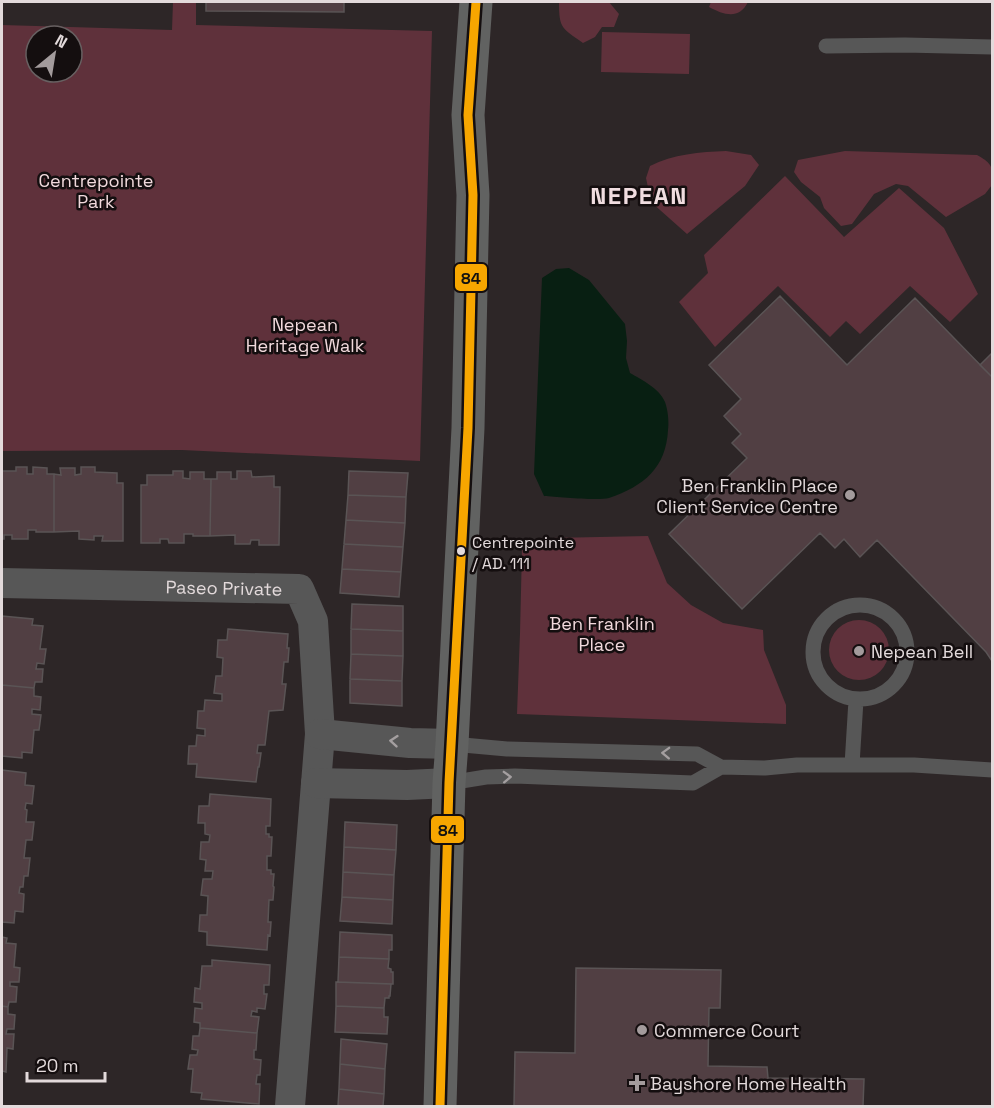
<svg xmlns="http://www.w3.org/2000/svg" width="994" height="1108" viewBox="0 0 994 1108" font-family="'Space Grotesk',sans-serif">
<rect width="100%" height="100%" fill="#2d2627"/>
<path fill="#5f313b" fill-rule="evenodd" d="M173,2h23v23l236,6 -12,430 -238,-11 -180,1v-426l170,5zM36,36h36v36h-36z
M559,2h50l10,12 -5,13h-12l-7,10 -12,6c-21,-15 -24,-14 -24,-41z
M711,2h37c-9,18 -24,13 -39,5z
M602,32l88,2 -1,40 -88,-2z
M726,151l25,4 8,10 -14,21 -58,48 -36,-32 -5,-24 4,-12c23,-12 50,-14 76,-15z
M845,151l132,4c16,9 16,12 15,30l-7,9 -39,23 -38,-31 -12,-2 -22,10 -22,30 -11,2 -17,-18 -4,-11 -19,-15 -7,-10 4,-12z
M785,176l59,61 55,-49 45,40 34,66 -28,28 -40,-36 -50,48 -14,-13 -16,16 -52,-51 -63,61 -36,-45 29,-29 -4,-18z
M648,536l19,47 24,22 32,18 40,7 1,20 22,55v19l-269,-10 3,-81 2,-84 29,-11z
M829 650a30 30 0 1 1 60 0a30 30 0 1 1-60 0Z"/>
<path fill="#081f12" d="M569,268l20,12 36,44 2,17 -1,17 4,15c12,7 29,15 35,29 3,8 4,20 3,28 -2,38 -24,56 -59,68 -11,3 -51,-1 -65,-2l-10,-22 8,-196 14,-9z"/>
<path fill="#513f43" stroke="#5a5455" stroke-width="1.5" d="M206,2h138v10l-138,-1z
M780,296l67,69 68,-67 77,79v284l-6,-9 -109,-112 -17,17 -16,-18 -9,9 -15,-15 -78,76 -73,-75 78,-76 -15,-15 9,-9 -17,-18 17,-17 -32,-34z
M992,353v24l-12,-12z
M16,467h11v7h6v-7l14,1v6h7v58h-18v-2h-8v9h-16v-4h-8v4h-2v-68h14z
M81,467h14v5l22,1v10h6v58h-21l1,-5h-9v4l-15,-1v-8l-25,1v-58l7,1 -1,-7h15v7l6,-1z
M173,471h10v7l7,1v-7h14v7h7l-1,57h-17v-2h-9v9h-15l-1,-4h-8v4h-19v-58h6v-10h26z
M237,471h14l1,6 22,-1v11h6l-1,58h-20v-5h-8l-1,4h-15v-9l-25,1 1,-57h6v-7h14v7h6z
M349,471l59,2 -2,24 -58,-2z
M348,495l58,2 -1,26 -59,-3z
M346,520l59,3 -2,24 -59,-3z
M344,544l59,3 -2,25 -59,-3z
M342,569l59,3 -2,25 -59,-4z
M352,604l51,2v25l-52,-2z
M2,616l31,3 -1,6 11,1 -3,23h6l-2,15 -7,-1 -1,6h7l-1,13h-7l-1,6 -32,-3z
M228,629l60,5 -1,14h2l-1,14h-4l-2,22h4l-3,26 -14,1 -4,34h-7l-1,8h4l-2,14h-1l-2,15 -60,-5 1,-13h-9l1,-18h7l1,-11 8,1v-7l-8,-1 1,-17h6l1,-11 17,1v-7l-8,-1 2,-17h6l1,-18 -6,-1 1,-17h9z
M351,629l52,2v25l-52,-2z
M351,654l52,2 -1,25 -52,-2z
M350,679l52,2v25l-52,-3z
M2,685l32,3v8l7,1 -1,13 -8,-1v5l9,1 -2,15h-5l-2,23 -10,-1v6l-20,-2z
M2,770l24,3 -1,12 9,1 -2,18 -6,-1 -1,6 2,1 -1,12h8l-2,18h-6l-2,18h6l-2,18h-4l-1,11h-3l-1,6 5,1 -1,18 -8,-1 -1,12 -12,-1z
M210,794l61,5 -1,27h-4v8h3v3h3l-1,19h-4v14h4v4h3l-1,12 1,1 -1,13h-4l-1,22h3l-1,14 -2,-1 -1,15 -60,-5v-13l-8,-1 1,-16h7l1,-19 -7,-1 2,-16h9l1,-8h-8l1,-11 -6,-1 1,-17h8l1,-7 -5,-1v-11h-7l1,-17h10z
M345,822l52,3 -1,25 -52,-3z
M344,847l52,3 -2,25 -51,-3z
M343,872l51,3 -1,25 -51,-3z
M342,897l51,3 -1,24 -52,-3z
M340,932l52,3v15h-3v9l-50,-2z
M2,937l5,1 -1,5 10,1 -2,23 6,1 -1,14h-9v4l7,1 -1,15h-7l-1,5 -6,-1z
M339,957l50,2 -1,9 3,1v3h2v12l-55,-2z
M212,960l58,5 -1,20h-5v9h3l-2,15 -8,-1v4l-5,-1 -1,5 8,1 -2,16 -57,-5v-5l-6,-1 1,-14 7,1v-6l-8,-1 1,-14 5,1 2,-23h10z
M576,968l145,2 -1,38h-11l-1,58 59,1 1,11 96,1 -1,27h-349l1,-54 60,1z
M336,982l55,2 -1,12h-1v2h-4l-1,10 -48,-2z
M2,1006l6,1v7l7,1 -1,14h-7l-1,5h8l-1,15 -6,-1 -1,24 -4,-1z
M336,1006l48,2v9h4l-1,17 -52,-2z
M200,1028l57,5 -1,17h-2v9l7,1 -1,15h-3l-1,9h4l-1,20 -58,-5 1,-6 -11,-1 2,-23h-5l2,-14h7l1,-5 -6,-1 1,-13h6z
M341,1039l46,5 -2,25 -45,-5z
M340,1064l45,5 -1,25 -45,-5z
M339,1089l45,5 -1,12h-45z"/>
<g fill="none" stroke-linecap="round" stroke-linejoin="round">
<path stroke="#575757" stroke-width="15" d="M826,46l79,-1 87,2
M813 652a47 47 0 1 1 94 0a47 47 0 1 1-94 0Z
M452,744l55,5 190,5 24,13 44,1 32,-3h117l78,5
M852,765l4,-65
M449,783l37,-6 29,-1 178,7 28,-16"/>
<g stroke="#575757" stroke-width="30">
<path id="s1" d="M2,583l297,6 14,32 7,113 -30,372"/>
<path d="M320,734l90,9 42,1"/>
<path d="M316,783l91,2 42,-2"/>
</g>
<path stroke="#616261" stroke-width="33" d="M440,1106l9,-323 3,-39 16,-316 5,-233 -5,-80 8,-113"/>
<g stroke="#140e0f" stroke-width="14">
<path id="bus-1" d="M440,1106l9,-323 19,-355 5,-233 -5,-80 8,-113"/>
</g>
<use href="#bus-1" stroke="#f7a600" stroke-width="9"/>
</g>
<defs><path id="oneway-chevron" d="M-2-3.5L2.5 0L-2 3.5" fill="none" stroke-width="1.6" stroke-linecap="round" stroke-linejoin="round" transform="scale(1.5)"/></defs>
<g stroke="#a49fa0">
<use href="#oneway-chevron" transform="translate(394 741) rotate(-175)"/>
<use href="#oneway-chevron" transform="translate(666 753) rotate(-178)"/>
<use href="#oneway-chevron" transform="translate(507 777) rotate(-2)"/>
</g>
<g fill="#a39b9c" stroke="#140e0f" stroke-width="2">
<circle cx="850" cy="495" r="6"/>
<circle cx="859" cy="651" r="6"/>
<circle cx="642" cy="1030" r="6"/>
<path d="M634 1074h6v6h6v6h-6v6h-6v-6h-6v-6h6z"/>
</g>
<circle fill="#e3dadb" stroke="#140e0f" stroke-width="2" cx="461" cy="551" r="5"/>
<g text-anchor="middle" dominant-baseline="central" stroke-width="5" stroke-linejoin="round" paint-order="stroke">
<g font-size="16" fill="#e3dadb" stroke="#140e0f" text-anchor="start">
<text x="472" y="542">Centrepointe<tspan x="472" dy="21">/ AD. 111</tspan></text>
</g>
<g font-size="18" fill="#f1d9dc" stroke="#140e0f">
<text x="96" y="180">Centrepointe<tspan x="96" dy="21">Park</tspan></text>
<text x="305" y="324">Nepean<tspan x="305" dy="21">Heritage Walk</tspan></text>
<text x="602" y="623">Ben Franklin<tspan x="602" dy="21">Place</tspan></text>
</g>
<g font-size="18" fill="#e3dadb" stroke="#140e0f" text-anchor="start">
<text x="838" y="485" text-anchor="end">Ben Franklin Place<tspan x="838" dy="21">Client Service Centre</tspan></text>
<text x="871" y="651">Nepean Bell</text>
<text x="654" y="1030">Commerce Court</text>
<text x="650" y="1083">Bayshore Home Health</text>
</g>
<g font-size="18" fill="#e3dadb" stroke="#140e0f">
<text stroke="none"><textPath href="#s1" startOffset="222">Paseo Private</textPath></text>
</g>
<g font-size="24" font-weight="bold" letter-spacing="1.5" fill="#f0dde0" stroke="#140e0f">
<text x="639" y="195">NEPEAN</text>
</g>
</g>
<g stroke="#140e0f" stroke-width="2">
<rect x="454" y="263" width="34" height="29" rx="6" fill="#f7a600"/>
<rect x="430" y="815" width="35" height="29" rx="6" fill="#f7a600"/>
</g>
<g font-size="16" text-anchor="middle" font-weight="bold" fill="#111">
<text x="471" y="284">84</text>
<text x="448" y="836">84</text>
</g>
<rect width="994" height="1108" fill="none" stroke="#e3dadb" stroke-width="6"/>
<g transform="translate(54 54) rotate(30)"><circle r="28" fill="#140e0f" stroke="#676061" stroke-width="1.5"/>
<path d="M0-4.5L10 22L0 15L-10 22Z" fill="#a39b9c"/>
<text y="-9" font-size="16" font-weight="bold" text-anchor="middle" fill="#e3dadb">N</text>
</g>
<path d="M27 1072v9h78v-9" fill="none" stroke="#e3dadb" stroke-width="3"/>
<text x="36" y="1072" font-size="18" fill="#e3dadb" stroke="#140e0f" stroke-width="4.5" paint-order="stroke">20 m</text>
</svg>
